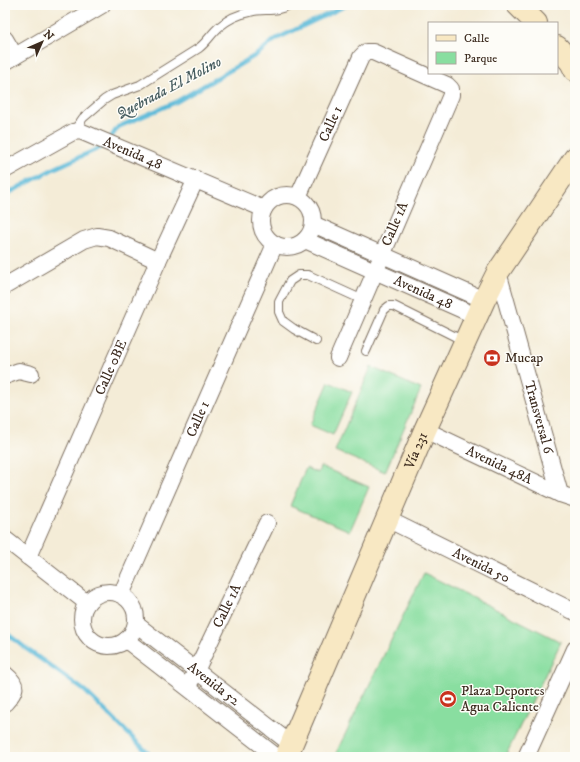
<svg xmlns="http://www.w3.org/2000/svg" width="580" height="762" viewBox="0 0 580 762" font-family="'IM FELL DW Pica',serif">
<rect width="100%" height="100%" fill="#fdfcf7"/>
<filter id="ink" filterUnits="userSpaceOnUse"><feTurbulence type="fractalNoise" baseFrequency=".025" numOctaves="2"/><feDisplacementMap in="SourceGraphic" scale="8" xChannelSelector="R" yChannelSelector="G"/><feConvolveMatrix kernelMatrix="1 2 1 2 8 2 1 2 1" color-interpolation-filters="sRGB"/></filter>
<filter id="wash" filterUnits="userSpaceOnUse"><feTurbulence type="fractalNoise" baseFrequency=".012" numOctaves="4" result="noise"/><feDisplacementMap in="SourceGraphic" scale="16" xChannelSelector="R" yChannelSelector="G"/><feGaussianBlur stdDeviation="0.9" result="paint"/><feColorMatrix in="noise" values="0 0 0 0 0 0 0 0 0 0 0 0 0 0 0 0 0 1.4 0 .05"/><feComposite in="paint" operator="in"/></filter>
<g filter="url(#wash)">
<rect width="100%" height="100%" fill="#f4ecd7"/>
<path fill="#89dea0" stroke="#62845f" d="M371,367l50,22 -36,83 -50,-21z
M329,382l23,10 -19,43 -23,-10z
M320,466l49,21 -19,44 -60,-25 16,-38 12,5z
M424,573l137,69 -56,115h-171z"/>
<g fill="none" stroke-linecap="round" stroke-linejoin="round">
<path stroke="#5ab9d8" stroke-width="4.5" d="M109,140l9,-13 58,-25 80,-47 20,-16 71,-34
M5,195l48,-26 51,-23
M5,632l23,18 57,41 67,66"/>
</g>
</g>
<g filter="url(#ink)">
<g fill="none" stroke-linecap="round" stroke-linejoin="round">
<g stroke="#7c6e5f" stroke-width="10">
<path id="lane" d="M74,131l9,-13 21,-18 8,-5 28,-10 59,-37c8,-6 12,-14 20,-21 8,-7 20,-13 31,-15 13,-4 26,1 39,-7
M316,341l-22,-12 -11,-8 -4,-9v-10l11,-21 9,-6h9l55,25
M366,351l18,-41 5,-4h5l70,35"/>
</g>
<g stroke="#7c6e5f" stroke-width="18">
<g id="street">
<path d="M5,39l10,17"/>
<path d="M5,62l97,-57"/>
<path id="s1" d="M5,170l68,-38 7,-1 184,78"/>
<circle cx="287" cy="221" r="26"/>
<path id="s2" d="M298,197l63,-140 5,-5h7l74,33 4,4v6l-113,263"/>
<path d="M313,224l171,76"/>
<path id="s3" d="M305,240l171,76"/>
<path id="s4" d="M498,272l62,222"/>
<path d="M5,286l79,-46 13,-4 12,2 49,23"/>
<path d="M5,376l14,-5 12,3"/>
<path id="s5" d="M425,430l135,64 15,5"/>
<path id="s6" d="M387,519l188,93"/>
<path d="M5,539l82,64"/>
<path id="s7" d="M28,557l130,-296 38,-82"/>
<circle cx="109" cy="619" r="27"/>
<path id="s8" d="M121,595l154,-351"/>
<path id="s9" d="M136,624l155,120"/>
<path d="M126,640l151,117"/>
<path d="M5,674c14,11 11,17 0,29"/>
<path id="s10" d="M192,679l75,-156"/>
<path d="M526,757l49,-108"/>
</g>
</g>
<g stroke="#7c6e5f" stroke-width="24">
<g id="secondary">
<path d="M518,5l18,18"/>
<path d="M557,47l14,15 4,8"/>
<path id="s11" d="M286,757l139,-327 59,-130 14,-28 77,-114"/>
</g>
</g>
<use href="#lane" stroke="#fff" stroke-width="8"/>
<use href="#street" stroke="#fff" stroke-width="16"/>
<use href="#secondary" stroke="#f8e8c3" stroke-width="22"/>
</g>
</g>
<defs>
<g id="bank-disc" transform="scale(0.9)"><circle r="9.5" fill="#c8321e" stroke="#fdfcf7"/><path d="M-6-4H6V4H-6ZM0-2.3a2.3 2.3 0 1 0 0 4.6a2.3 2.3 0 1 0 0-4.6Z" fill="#fff"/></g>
<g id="stadium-disc" transform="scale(0.9)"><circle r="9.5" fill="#c8321e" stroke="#fdfcf7"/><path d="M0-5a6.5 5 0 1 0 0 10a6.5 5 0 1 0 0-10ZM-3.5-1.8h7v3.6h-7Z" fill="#fff"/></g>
</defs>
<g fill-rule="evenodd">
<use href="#bank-disc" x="492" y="358"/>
<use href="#stadium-disc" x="448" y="699"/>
</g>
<g text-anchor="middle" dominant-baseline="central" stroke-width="3" stroke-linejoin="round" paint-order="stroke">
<g font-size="14" fill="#3b2a1e" stroke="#fdfcf7">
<text stroke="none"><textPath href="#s2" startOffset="80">Calle 1</textPath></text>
<text stroke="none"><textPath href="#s1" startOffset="142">Avenida 48</textPath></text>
<text transform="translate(395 224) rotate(-67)">Calle 1A</text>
<text stroke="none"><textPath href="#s3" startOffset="129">Avenida 48</textPath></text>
<text stroke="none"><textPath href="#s7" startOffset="207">Calle 0BE</textPath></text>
<text stroke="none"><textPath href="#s4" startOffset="151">Transversal 6</textPath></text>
<text stroke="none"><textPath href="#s8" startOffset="192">Calle 1</textPath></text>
<text stroke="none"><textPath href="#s11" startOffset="333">Vía 231</textPath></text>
<text stroke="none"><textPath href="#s5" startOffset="82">Avenida 48A</textPath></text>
<text stroke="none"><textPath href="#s6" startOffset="105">Avenida 50</textPath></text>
<text stroke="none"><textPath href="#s10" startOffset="81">Calle 1A</textPath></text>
<text stroke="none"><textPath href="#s9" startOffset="98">Avenida 52</textPath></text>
</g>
<g font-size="14" fill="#3b2a1e" stroke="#fdfcf7" text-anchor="start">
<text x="505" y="358">Mucap</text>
<text x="461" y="691">Plaza Deportes<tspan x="461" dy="16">Agua Caliente</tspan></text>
</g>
<g font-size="15" font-style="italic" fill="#465c5f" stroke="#fdfcf7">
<text transform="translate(169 88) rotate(-28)">Quebrada El Molino</text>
</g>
</g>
<rect width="580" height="762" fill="none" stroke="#fdfcf7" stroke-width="20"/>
<rect x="428" y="22" width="130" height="52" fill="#fdfcf7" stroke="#afa8a0"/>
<rect x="436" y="35" width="20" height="6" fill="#f8e8c3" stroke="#afa8a0"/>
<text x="464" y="42" font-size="12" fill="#3b2a1e">Calle</text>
<rect x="436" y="52" width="20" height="12" fill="#89dea0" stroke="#afa8a0"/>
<text x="464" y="62" font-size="12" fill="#3b2a1e">Parque</text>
<g transform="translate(42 42) rotate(45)" stroke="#fdfcf7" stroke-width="3" paint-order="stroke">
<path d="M0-3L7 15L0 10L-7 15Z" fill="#3b2a1e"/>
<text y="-6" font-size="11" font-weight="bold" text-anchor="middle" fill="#3b2a1e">N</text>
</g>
</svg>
